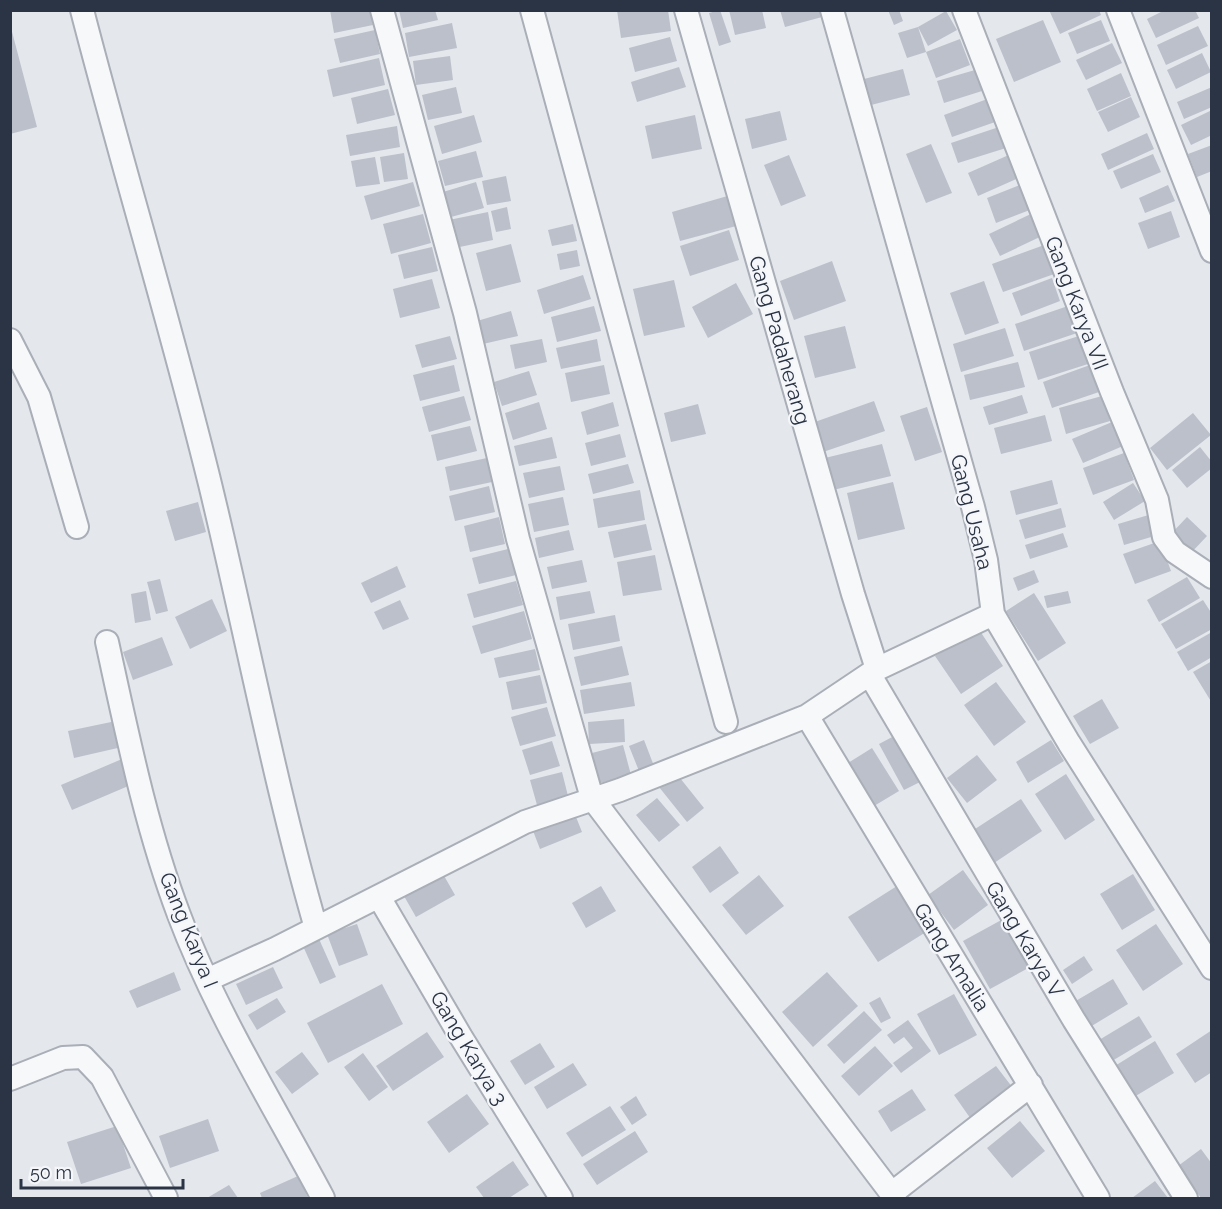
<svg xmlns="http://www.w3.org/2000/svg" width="1222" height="1209" viewBox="0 0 1222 1209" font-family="Raleway,sans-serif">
<rect width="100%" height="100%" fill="#e4e7ec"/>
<path fill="#bbc0ca" d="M330,10h40l3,15 -39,8z
M399,10h36l3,10 -35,8z
M617,10h51l3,21 -50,7z
M720,10l11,32 -12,4 -10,-33z
M729,10h33l4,18 -31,7z
M780,10h40l2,7 -37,10z
M888,10h11l4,11 -9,4z
M1049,10h50l2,5 -41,19z
M1165,10h30l4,8 -43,20 -9,-19z
M946,11l11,19 -29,16 -10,-19 8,25 34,-13 10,26 -34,13 -10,-26 -19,6 -9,-25 20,-6z
M1043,20l18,42 -47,20 -18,-43z
M1101,20l9,21 -33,13 -9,-21z
M452,23l5,25 -48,9 -4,-24z
M10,24l27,103 -27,7z
M1198,26l10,20 -42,19 -9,-20z
M375,30l5,24 -40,9 -6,-24z
M670,37l7,24 -42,11 -6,-24z
M1112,43l10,20 -36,17 -10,-20z
M1202,53l9,19 -35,17 -9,-19z
M450,56l3,24 -37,5 -3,-24z
M379,58l6,27 -52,12 -6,-27z
M679,67l7,20 -49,15 -6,-20z
M903,69l7,26 -39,10 -7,-26z
M975,70l7,21 -38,12 -7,-22z
M1121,73l10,23 -34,15 -10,-22z
M456,87l6,26 -34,7 -6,-25z
M1212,87v20l-28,12 -7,-17z
M388,89l7,26 -38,9 -6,-26z
M1131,97l9,20 -32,15 -10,-20z
M990,98l8,23 -46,16 -8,-22z
M1212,110v25l-21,10 -10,-20z
M780,111l7,29 -35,9 -7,-30z
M474,115l8,27 -40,12 -8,-28z
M695,115l7,34 -50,10 -7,-33z
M397,126l3,21 -50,9 -4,-21z
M999,127l7,21 -48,15 -7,-20z
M1147,133l7,16 -46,21 -7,-16z
M931,144l21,49 -26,10 -20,-49z
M1212,145v26l-15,6 -9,-23z
M476,151l7,26 -38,9 -7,-25z
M404,153l4,26 -24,3 -4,-25z
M1011,154l10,23 -43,19 -10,-23z
M1153,154l8,18 -40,17 -8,-18z
M789,155l17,41 -25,10 -17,-41z
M375,157l5,27 -24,3 -5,-26z
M506,176l5,25 -24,4 -5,-24z
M413,182l7,24 -49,14 -7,-24z
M476,182l8,26 -33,9 -8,-25z
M1025,183l10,25 -39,15 -9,-25z
M1168,185l7,16 -30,12 -6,-15z
M731,195l9,30 -60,16 -8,-29z
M507,207l4,22 -15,3 -5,-21z
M1171,211l9,26 -32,12 -10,-26z
M488,212l5,28 -43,9 -6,-28z
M1033,213l11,22 -44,21 -11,-22z
M423,214l8,29 -40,11 -8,-30z
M573,224l4,17 -25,5 -4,-16z
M729,230l10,30 -49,16 -10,-30z
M511,244l10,38 -35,9 -10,-38z
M1047,244l10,29 -54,19 -11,-28z
M432,247l6,24 -34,8 -6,-24z
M577,250l3,16 -20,4 -3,-16z
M832,261l14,40 -52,19 -14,-39z
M583,275l8,24 -47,15 -7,-24z
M1052,278l8,23 -39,15 -9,-23z
M432,279l8,29 -40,10 -7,-29z
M674,280l11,47 -41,9 -11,-47z
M984,281l15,42 -34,12 -15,-42z
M736,283l17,31 -45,24 -16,-31z
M594,306l7,25 -44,11 -6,-25z
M1068,306l9,27 -53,18 -9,-27z
M511,311l7,25 -35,8 -6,-23z
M845,326l11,42 -41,10 -11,-42z
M1005,328l9,28 -53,16 -8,-28z
M450,336l7,23 -35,9 -7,-23z
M1079,336l9,28 -50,16 -9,-28z
M542,339l5,23 -32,7 -5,-24z
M597,339l4,22 -40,8 -5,-21z
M1018,362l7,25 -55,13 -6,-25z
M454,365l6,26 -40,10 -7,-26z
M604,365l6,29 -39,8 -6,-29z
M1090,365l9,27 -47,16 -9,-26z
M529,371l8,24 -35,11 -8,-24z
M1022,395l6,18 -39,12 -6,-18z
M464,396l7,24 -42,12 -7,-25z
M1102,396l8,25 -44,13 -7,-26z
M874,401l11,30 -62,21 -11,-29z
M539,402l8,27 -34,11 -8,-27z
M613,402l6,24 -32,9 -6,-23z
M698,404l8,30 -35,8 -7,-29z
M927,407l15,45 -27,9 -15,-45z
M1193,413l18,22 -44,35 -17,-22z
M1045,415l7,26 -51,13 -7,-26z
M1112,422l11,24 -40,17 -11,-24z
M470,426l7,25 -40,10 -6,-26z
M620,434l6,23 -35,9 -6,-23z
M552,437l5,21 -38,8 -5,-20z
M882,444l9,32 -58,14 -8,-32z
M1200,447l12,15v6l-25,20 -15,-18z
M1124,453l10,27 -41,15 -10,-27z
M487,458l5,24 -42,9 -5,-24z
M628,464l6,19 -41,11 -5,-20z
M560,466l5,24 -36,8 -6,-25z
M1052,480l6,24 -42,11 -6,-24z
M893,482l12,47 -47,11 -11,-47z
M1133,483l12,18 -31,19 -11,-18z
M489,486l6,26 -40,9 -6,-25z
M640,490l5,30 -47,8 -5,-29z
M563,497l6,28 -35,7 -6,-28z
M198,502l8,30 -31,9 -9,-30z
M1061,508l5,19 -41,12 -6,-19z
M1152,514l6,21 -34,10 -6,-21z
M499,517l6,27 -35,8 -6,-26z
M1187,517l20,19 -17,18 -20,-19z
M646,524l6,26 -38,8 -6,-26z
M569,530l5,20 -35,8 -4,-20z
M1063,533l5,14 -38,12 -5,-14z
M1160,541l11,30 -36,13 -12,-30z
M508,549l8,26 -37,9 -7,-26z
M655,555l7,35 -39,6 -6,-34z
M582,560l5,22 -35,7 -5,-22z
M397,566l9,21 -35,16 -10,-20z
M1034,570l5,12 -21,9 -5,-13z
M1187,577l13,21 -41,24 -12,-22z
M160,579l8,32 -12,3 -9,-32z
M516,581l7,24 -49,13 -7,-24z
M146,591l5,29 -16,3 -4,-29z
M590,591l5,22 -35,7 -4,-23z
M1068,591l3,12 -24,5 -3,-12z
M1034,593l32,50 -28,18 -32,-50z
M212,599l15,32 -37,18 -15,-32z
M400,600l9,19 -26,11 -9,-18z
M1203,600l9,14v15l-36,20 -15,-25z
M524,611l8,28 -51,15 -9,-28z
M615,615l5,26 -47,9 -5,-26z
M978,628l25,38 -42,28 -26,-38z
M1212,632v25l-24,14 -11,-19z
M162,637l11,28 -40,15 -10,-28z
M622,646l7,29 -48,11 -7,-29z
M535,649l5,21 -41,8 -5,-20z
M1212,661v42l-19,-31z
M540,675l7,28 -35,7 -6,-28z
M631,682l4,24 -51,8 -4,-24z
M996,682l30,40 -32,24 -30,-41z
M1102,699l17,29 -29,16 -17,-28z
M547,707l9,29 -36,10 -9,-29z
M624,719l1,23 -36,2 -1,-22z
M116,721l6,26 -48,11 -6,-27z
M896,735l26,46 -18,9 -25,-46z
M644,740l10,26 -15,5 -10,-25z
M1051,740l13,21 -36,22 -12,-21z
M552,741l8,25 -30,9 -8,-25z
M623,745l8,30 -31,8 -8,-30z
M872,748l27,43 -25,15 -26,-43z
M977,755l20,25 -30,23 -20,-25z
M122,759l11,25 -61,26 -11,-25z
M562,772l6,24 -31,9 -7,-25z
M676,773l28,35 -17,14 -28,-35z
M1066,774l29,46 -30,20 -30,-46z
M657,798l23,27 -21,17 -23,-27z
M1021,799l21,32 -48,32 -22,-32z
M572,807l10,25 -42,17 -10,-26z
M720,846l19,27 -29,20 -18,-26z
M963,870l25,35 -34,25 -26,-35z
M443,874l12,21 -39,22 -12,-21z
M1133,874l22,36 -33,20 -22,-36z
M759,875l25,31 -38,29 -24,-30z
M601,886l15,25 -30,17 -14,-25z
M897,886l29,46 -48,30 -30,-45z
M1005,918l27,48 -42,23 -27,-48z
M357,924l11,31 -29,11 -12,-32z
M1156,924l27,40 -40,27 -27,-41z
M319,939l17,38 -16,7 -17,-38z
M1084,956l9,14 -21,14 -9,-14z
M273,967l10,21 -37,17 -10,-21z
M174,972l7,18 -44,18 -8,-17z
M827,972l31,34 -45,41 -31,-35z
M1113,979l15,25 -38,23 -16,-25z
M382,984l21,40 -75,39 -21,-40z
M954,994l23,41 -38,20 -22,-41z
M880,997l11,21 -10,5 -12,-20z
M277,998l9,14 -29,18 -9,-15z
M864,1011l18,19 -38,34 -17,-19z
M1139,1016l13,21 -45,27 -13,-21z
M908,1020l23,31 -30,22 -8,-10 20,-15 -9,-11 -10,7 -7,-9z
M1212,1030v42l-17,11 -19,-29z
M427,1032l17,25 -51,34 -17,-25z
M1155,1041l19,32 -45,27 -19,-31z
M540,1043l15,24 -30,18 -15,-24z
M875,1046l18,20 -34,30 -18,-20z
M302,1052l17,22 -27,20 -17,-22z
M363,1053l25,34 -19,14 -25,-34z
M573,1063l14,22 -40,24 -13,-22z
M996,1066l20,26 -43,30 -19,-27z
M912,1089l14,21 -35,22 -13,-21z
M467,1094l22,30 -40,29 -22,-31z
M636,1096l11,19 -15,10 -12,-18z
M610,1106l16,24 -44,27 -16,-24z
M208,1119l11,32 -49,17 -11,-32z
M1020,1121l25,30 -33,27 -25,-30z
M117,1126l14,42 -50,16 -14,-42z
M635,1131l13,21 -51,33 -14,-21z
M1201,1149l11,15v34h-11l-23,-32z
M513,1161l16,24 -20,13h-25l-8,-11z
M298,1176l10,22h-46l-2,-5z
M1155,1181l13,17h-36z
M229,1185l9,13h-31z"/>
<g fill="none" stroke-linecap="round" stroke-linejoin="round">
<g stroke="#a9aeb7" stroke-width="26">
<path id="minor" d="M82,10c41,159 89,315 128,474 36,148 64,298 106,444
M382,10l83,303 53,226 74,259 303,400
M532,10l194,712
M686,10l167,584 24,75
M832,10l141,497 13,53 7,54 76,129 143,225
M964,10l148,382 45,108 7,37 11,15 37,25
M1118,10l94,241
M10,340l29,57 38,130
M107,642c20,91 39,186 72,273 37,98 95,191 144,283
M870,675l204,345 112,178
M807,716l291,482
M379,897l82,140 100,161
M207,980l68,-31 250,-127 95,-32 187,-74 70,-47 116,-55
M10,1079l53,-21 20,-1 19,20 64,121
M891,1194l140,-109"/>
</g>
<use href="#minor" stroke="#f7f8fa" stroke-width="22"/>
</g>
<g text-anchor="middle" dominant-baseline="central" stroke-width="4.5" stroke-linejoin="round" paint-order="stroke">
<g font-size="21" fill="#2b3445" stroke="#f4f6f9">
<text transform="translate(1077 303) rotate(69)">Gang Karya VII</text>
<text transform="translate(780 340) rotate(74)">Gang Padaherang</text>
<text transform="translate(972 512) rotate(76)">Gang Usaha</text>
<text transform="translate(189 930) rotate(68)">Gang Karya I</text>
<text transform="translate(1025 939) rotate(59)">Gang Karya V</text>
<text transform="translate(952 957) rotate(58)">Gang Amalia</text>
<text transform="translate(469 1048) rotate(59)">Gang Karya 3</text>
</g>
</g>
<rect width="1222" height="1209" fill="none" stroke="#2b3445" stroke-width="24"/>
<path d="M21 1179v9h162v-9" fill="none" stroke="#2b3445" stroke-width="3"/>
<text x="30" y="1179" font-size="18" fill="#2b3445" stroke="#f4f6f9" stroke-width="4.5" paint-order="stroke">50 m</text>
</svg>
